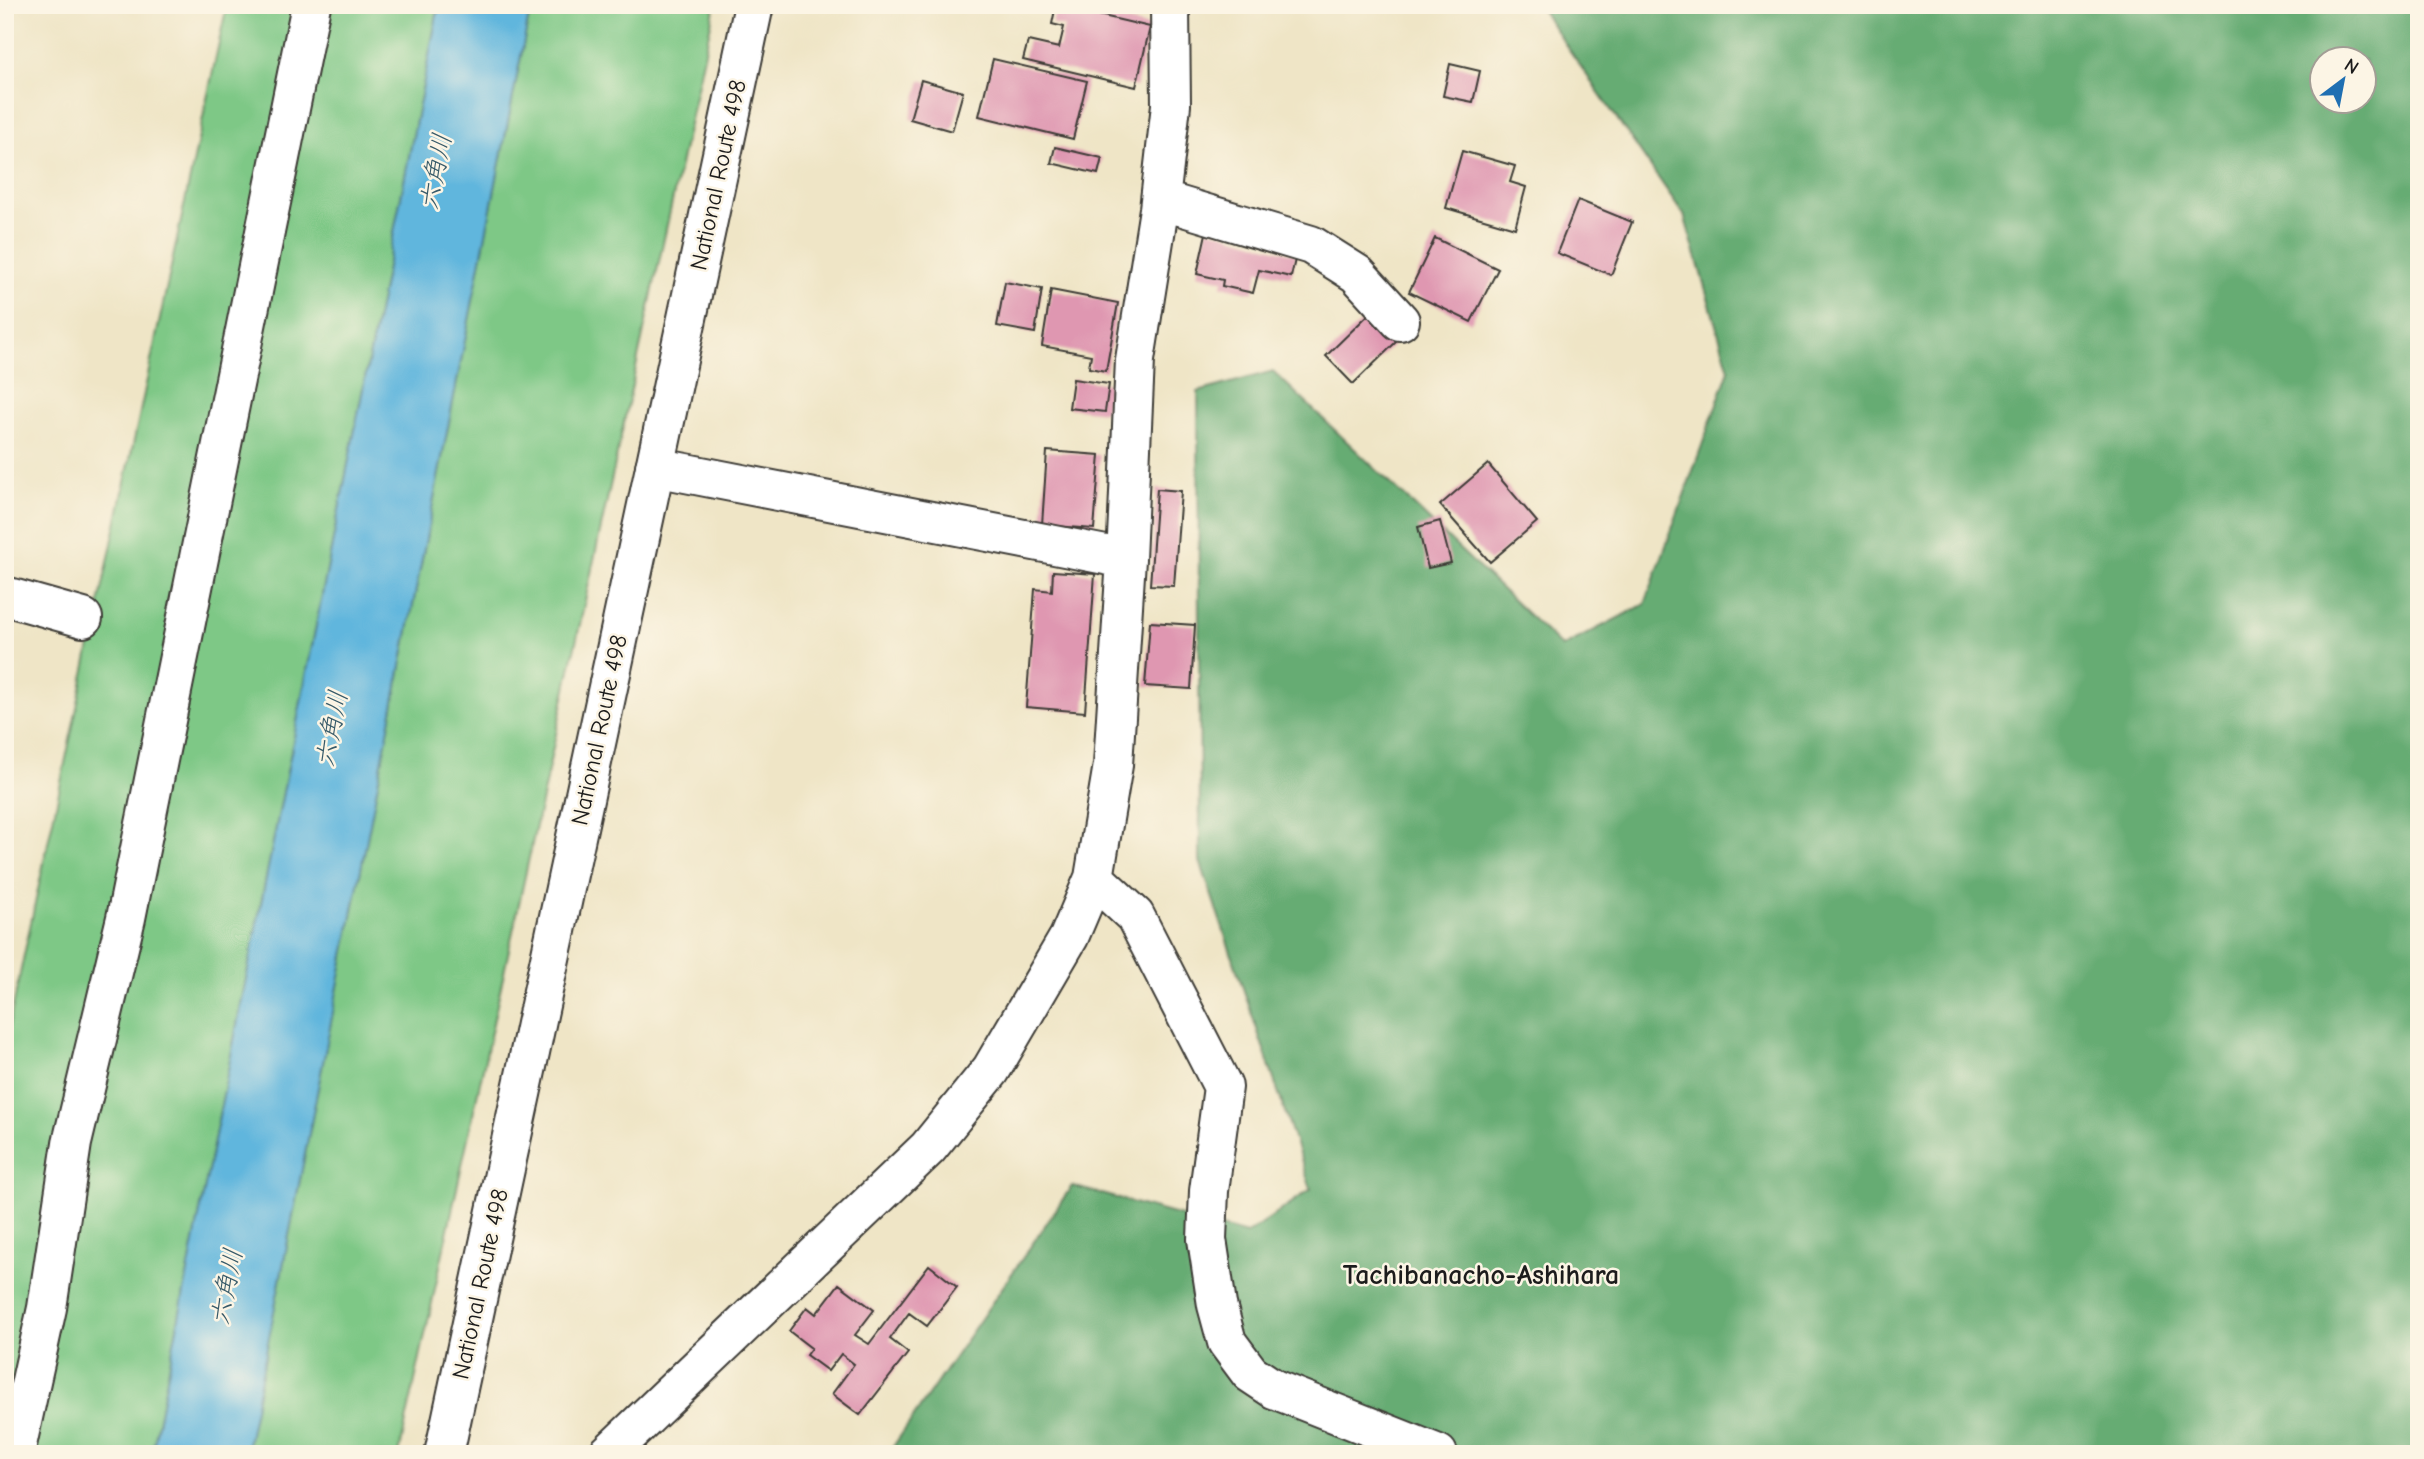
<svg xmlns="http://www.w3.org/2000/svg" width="2424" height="1459" viewBox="0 0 2424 1459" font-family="'Comic Neue','Klee One',sans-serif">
<rect width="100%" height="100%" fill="#fcf5e5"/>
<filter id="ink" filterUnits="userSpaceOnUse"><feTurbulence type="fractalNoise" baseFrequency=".0143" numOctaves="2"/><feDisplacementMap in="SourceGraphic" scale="14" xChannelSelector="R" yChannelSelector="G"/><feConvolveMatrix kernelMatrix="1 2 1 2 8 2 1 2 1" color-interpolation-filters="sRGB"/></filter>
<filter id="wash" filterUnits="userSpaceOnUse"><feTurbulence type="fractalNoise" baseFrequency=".00686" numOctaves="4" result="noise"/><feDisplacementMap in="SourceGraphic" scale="28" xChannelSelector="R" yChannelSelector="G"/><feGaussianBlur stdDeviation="1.57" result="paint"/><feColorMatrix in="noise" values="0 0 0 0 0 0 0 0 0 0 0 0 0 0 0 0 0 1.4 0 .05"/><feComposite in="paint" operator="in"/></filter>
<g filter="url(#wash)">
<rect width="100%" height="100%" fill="#efe5c6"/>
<path fill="#7ec886" stroke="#4d7251" stroke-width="2" d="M227,5h212l-287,1449h-147v-410z
M531,5h184l-316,1449h-153z"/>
<path fill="#66ac73" stroke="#416448" stroke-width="2" fill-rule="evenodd" d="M1538,5h881v1449h-1531l184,-268 175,48 64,-45 -111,-328 -2,-469 75,-21 289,276 83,-43 84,-234 -45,-155zM2322,60h42v42h-42z"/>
<path fill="#60b6dd" stroke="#3e697c" stroke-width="2" d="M439,5h92l-285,1449h-94z"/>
<g id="blocks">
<path fill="#df97b1" d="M1056,5l94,22 -14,60 -113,-27 5,-19 31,7 5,-21 -12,-3z
M993,59l94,22 -14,58 -94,-23z
M1450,64l30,7 -7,31 -30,-6z
M921,80l42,12 -11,39 -42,-12z
M1055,147l47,11 -4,16 -47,-11z
M1462,151l53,15 -5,16 16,5 -11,41 -69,-20z
M1578,200l54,22 -21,53 -54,-22z
M1207,229l89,26 -5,22 -32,-7 -6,23 -31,-7 1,-6 -26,-6z
M1435,238l63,31 -27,53 -62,-30z
M1005,282l37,7 -7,44 -38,-7z
M1051,290l67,13 -12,68 -17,-3 2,-13 -49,-9z
M1368,315l28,27 -43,42 -27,-28z
M1073,379l36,5 -4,28 -36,-4z
M1047,451l53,4 -6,74 -52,-4z
M1488,464l49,58 -47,40 -50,-57z
M1157,489l24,2 -7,95 -24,-1z
M1440,521l11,42 -23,5 -10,-41z
M1053,571l42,3 -10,138 -59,-5 9,-118 17,2z
M1150,622l45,3 -4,64 -46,-3z
M929,1265l28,22 -30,39 -18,-13 -19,26 18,14 -48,62 -28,-21 22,-30 -13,-10 -13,17 -22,-16 5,-7 -22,-17 18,-24 9,7 23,-30 35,26 -19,25 14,9z"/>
</g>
</g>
<g filter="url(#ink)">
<use href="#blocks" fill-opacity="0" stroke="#3c3a36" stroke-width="2"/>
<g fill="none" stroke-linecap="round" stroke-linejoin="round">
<g stroke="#3c3a36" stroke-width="42">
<path id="minor" d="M1159,209l18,-4 134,40 46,29 43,47
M655,467l471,92
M5,596l78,22
M1094,878l41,38 88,171 -14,104 -2,48 10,66 10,37 23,31 24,16 164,65
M15,1454l32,-146 25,-165 54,-225 185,-913
M608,1454l320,-306 63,-78 78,-133 25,-59 19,-113 13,-206 9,-199 24,-151 12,-104 -1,-100"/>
</g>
<g stroke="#3c3a36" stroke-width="42">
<path id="highway" d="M444,1454l310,-1449"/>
</g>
<use href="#minor" stroke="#fff" stroke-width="38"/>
<use href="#highway" stroke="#fff" stroke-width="38"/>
</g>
</g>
<g text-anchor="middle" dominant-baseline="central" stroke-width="5" stroke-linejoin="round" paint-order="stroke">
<g font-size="24" fill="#1c1c1c" stroke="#fcf5e5">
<text transform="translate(718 175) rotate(-78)">National Route 498</text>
<text transform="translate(599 730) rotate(-78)">National Route 498</text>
<text transform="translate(480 1284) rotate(-78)">National Route 498</text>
</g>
<g font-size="26" font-style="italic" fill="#375a69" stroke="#fcf5e5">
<text transform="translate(436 172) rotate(-79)">六角川</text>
<text transform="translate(332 729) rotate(-79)">六角川</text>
<text transform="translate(227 1287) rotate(-79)">六角川</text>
</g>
<g font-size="28" font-weight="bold" fill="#1c1c1c" stroke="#fcf5e5">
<text x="1481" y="1275">Tachibanacho-Ashihara</text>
</g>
</g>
<rect width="2424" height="1459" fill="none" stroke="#fcf5e5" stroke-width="28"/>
<g transform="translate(2343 80) rotate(32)"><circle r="33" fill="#fcf5e5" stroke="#a29e95" stroke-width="2"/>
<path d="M0-5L12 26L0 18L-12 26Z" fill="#1f6fb2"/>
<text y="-10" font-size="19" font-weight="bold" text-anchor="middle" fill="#1c1c1c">N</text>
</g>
</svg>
